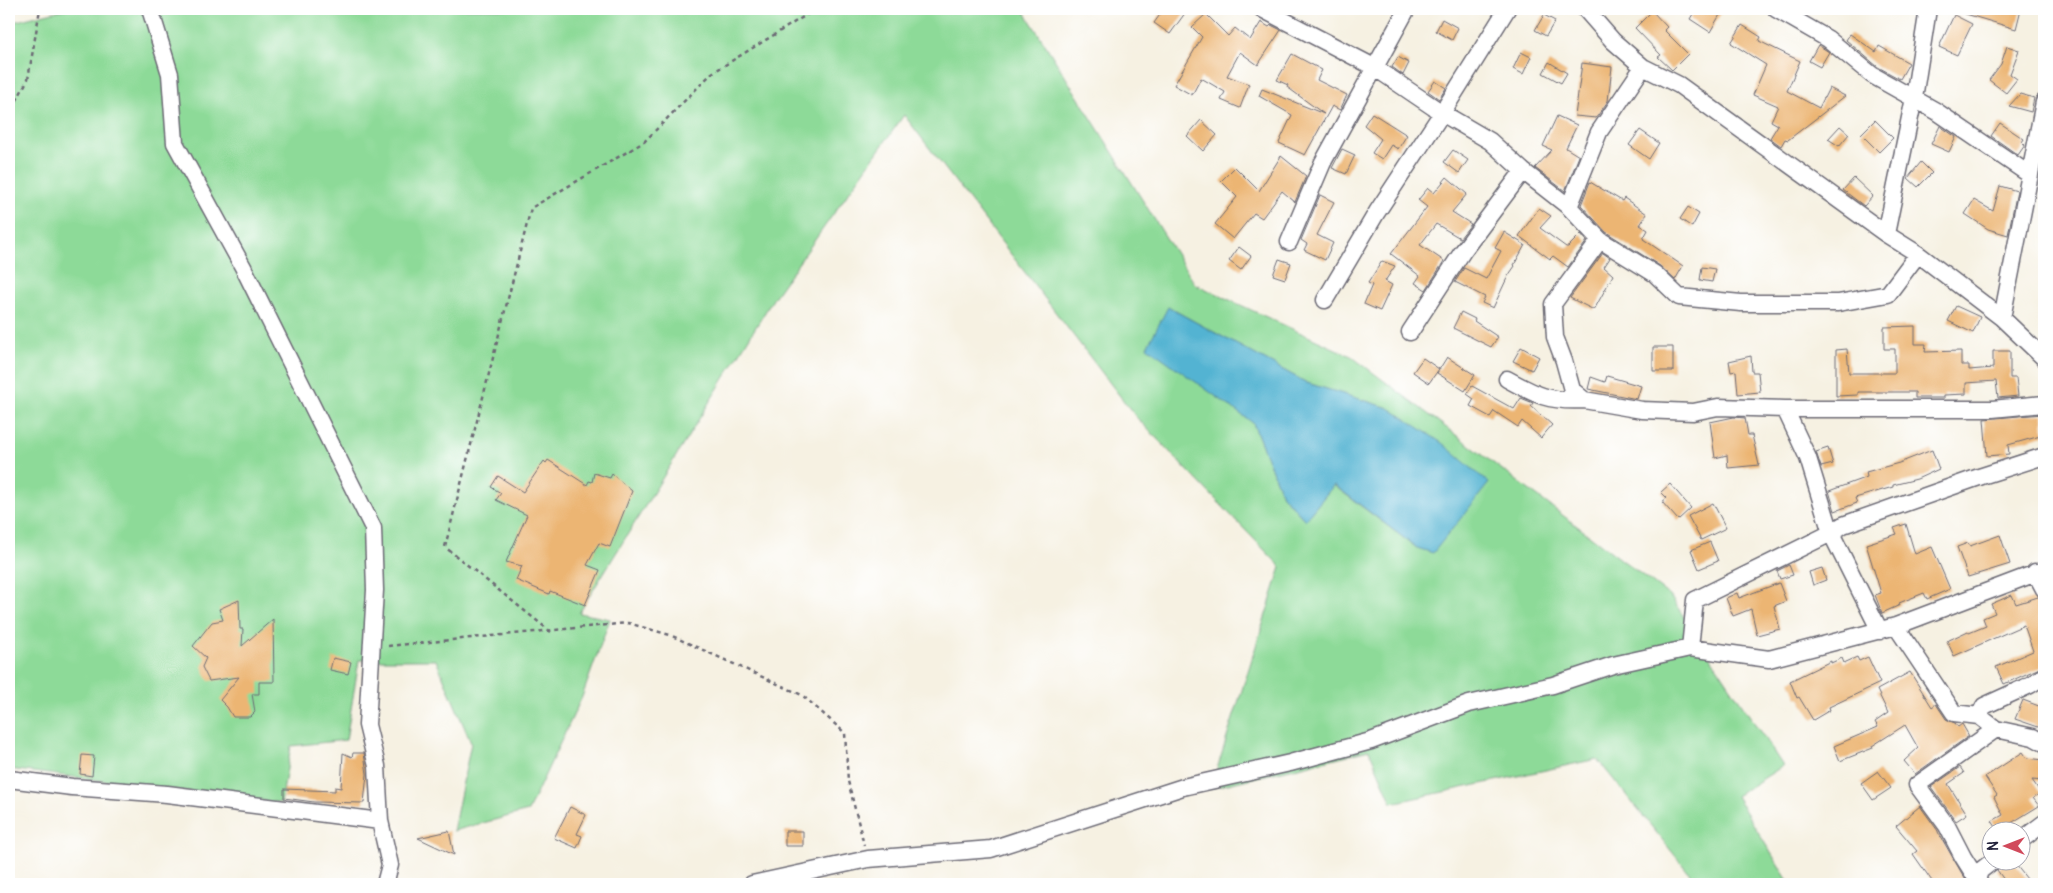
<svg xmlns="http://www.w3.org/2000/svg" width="2053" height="893" viewBox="0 0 2053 893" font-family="Pangolin,sans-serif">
<rect width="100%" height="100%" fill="#fff"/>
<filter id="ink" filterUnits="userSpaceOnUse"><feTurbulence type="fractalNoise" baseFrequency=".02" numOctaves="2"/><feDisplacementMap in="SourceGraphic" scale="10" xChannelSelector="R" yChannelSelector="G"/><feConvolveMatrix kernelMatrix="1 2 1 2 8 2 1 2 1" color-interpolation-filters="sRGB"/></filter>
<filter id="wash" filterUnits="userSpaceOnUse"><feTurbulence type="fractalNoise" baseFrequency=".0096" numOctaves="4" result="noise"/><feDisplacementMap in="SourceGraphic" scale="20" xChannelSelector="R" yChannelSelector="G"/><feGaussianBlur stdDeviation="1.12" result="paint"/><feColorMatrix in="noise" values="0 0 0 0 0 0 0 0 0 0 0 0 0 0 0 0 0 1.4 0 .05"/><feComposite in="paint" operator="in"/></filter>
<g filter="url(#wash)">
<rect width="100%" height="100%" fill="#f6f1e2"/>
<path fill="#8dda98" stroke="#587e6a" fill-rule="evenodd" d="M65,9h958l172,275 156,72 319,240 113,170 -47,30 54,88h-92l-101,-125 -205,44 -23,-53 -158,38 70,-221 -145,-150 -232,-302 -129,181 -196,317 31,6 -28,78 -54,114 -75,20 18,-88 -35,-83h-77l-13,80 -55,6 -10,57 -272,-34v-746zM1168,307l139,76 82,25 28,140 -84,-63 -28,35 -23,-25 -29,-72z"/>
<path fill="#53b3d2" stroke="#3a6a86" d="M1168,307l139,76 82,25 53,35 47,40 -56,70 -16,-5 -83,-63 -29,35 -23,-25 -29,-72 -106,-76z"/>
<g id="blocks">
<path fill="#ecb573" d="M1164,9h24l-18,25 -16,-11z
M1696,9h19l6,4 -11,19 -20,-13z
M1960,9h61l-5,20 -57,-17z
M1652,11l15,16 -3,3 24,24 -16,16 -14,-13 3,-2 -26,-27z
M1206,14l22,22 7,-8 15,12 11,-18 8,5 2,-2 10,5 -23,35 -18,-13 -13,24 22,8 -9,24 -19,-8 4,-8 -24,-14 -9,17 -18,-10 28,-48 -10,-10z
M1544,15l11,6 -9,15 -11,-6z
M1954,15l18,9 -15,31 -18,-8z
M1442,19l16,9 -6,12 -16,-9z
M1742,25l19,12 -2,4 41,20 -13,30 32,17 10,-20 16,8 -57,44 -3,-1 -4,7 -11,-8 8,-13 -7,-4 7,-15 -25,-11 13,-30 -35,-22z
M1850,34l26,18 3,-6 30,17 -9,16 -22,-12 -32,-27z
M1818,45l11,7 -9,15 -11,-6z
M2007,46l12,4 -9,24 7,5 -11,14 -17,-13 12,-16z
M1521,52l10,5 -8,17 -10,-5z
M1292,54l30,16 -5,10 30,15 -7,15 -8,-4 -27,49 -26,-12 13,-28 -33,-19 3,-7 62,25 -37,-27 1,-2 -11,-5z
M1398,57l11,6 -6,12 -11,-8z
M1549,62l18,11 -6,10 -18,-10z
M1582,63l30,4 -4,34 -12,17 -21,-2z
M1435,81l11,7 -7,11 -11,-8z
M2020,94l14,4 -3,14 -22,-6z
M1372,113l35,22 -9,14 -7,-4 -9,14 -10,-6 9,-14 -17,-14z
M1557,116l20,9 -11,23 13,8 -14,35 -30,-23 17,-18 -9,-4z
M1201,120l16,15 -14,16 -16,-15z
M1875,120l18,18 -14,14 -18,-18z
M2000,123l24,16 -2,3 3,3 -7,10 -27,-19z
M1840,126l9,8 -10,12 -11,-7z
M1940,126l16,11 -7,15 -18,-8z
M1640,130l19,13 -10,16 -20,-14z
M1342,149l13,6 -9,19 -14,-6z
M1453,150l15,10 -9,13 -15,-11z
M1281,156l25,20 -11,26 -13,-11 -20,27 -8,-5 -21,26 -18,-15 22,-27 -16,-16 14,-14 24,24z
M1921,162l11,11 -14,14 -10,-9z
M1447,177l20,17 -15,18 19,12 -11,14 -24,-14 -16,21 24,16 -18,29 -11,-7 5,-7 -29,-22 36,-47 -9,-7 10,-12 6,5z
M1854,178l19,18 -9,10 -21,-16z
M1590,182l32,19 2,-3 23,16 -7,11 8,5 -5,9 40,27 -8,14 -15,-14 -54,-34 -25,-27z
M2000,186l17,5 -9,44 -20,-6 -23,-15 9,-14 19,11z
M1320,195l14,7 -17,33 16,8 -8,17 -21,-10 3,-6 -6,-4z
M1688,207l11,7 -7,13 -12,-8z
M1539,208l12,8 -11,12 26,19h2l13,-13 6,7 -19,26 -15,-11 -3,3 -31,-23z
M1504,232l21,13 -11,20 1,1 -7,10 -15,32 -11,-5 3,-6 -30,-15 9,-14 22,11 15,-28 -6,-3z
M1239,247l12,9 -10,14 -12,-9z
M1603,253l7,5 -6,9 9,8 -19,35 -24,-12z
M1279,259l12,4 -6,16 -12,-4z
M1382,261l13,5 -10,15 7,4 -12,26 -16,-7 8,-19 -4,-2z
M1702,267l13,2 -3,13 -12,-2z
M1956,306l24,11 -7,16 -25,-12z
M1461,312l14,7 -1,2 24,16 -7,10 -38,-19z
M1915,326v18h11l-1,8 36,-1v14h8v5l24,-2v-17h17v27h6l2,18 -20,2 -2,-17 -30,2v11l-22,1v3h-29v-6h-57v3l-22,1v-46l11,-1 2,24h46v-24h-11v-22z
M1521,347l18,10 -7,13 -19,-9z
M1653,347h20v24h-20z
M1751,356l1,16h6l2,20 -22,2 -2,-23 -5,1 -2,-11z
M1447,357l28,18 -10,16 -28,-18z
M1423,358l16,11 -10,14 -16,-11z
M1607,376l34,10 -4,13 -49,-10 3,-12 14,5z
M1472,386l42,23 7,-11 12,5 -2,3 21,19 -11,13 -19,-17 -4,6 -24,-16 -4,6 -20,-11 4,-7 -7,-5z
M2043,414l1,21 -36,10 1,9 -22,2 -3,-37z
M1734,417l11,1 3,17h4l7,30 -31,3 -1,-13 -12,3 -5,-36z
M1828,448l5,16 -12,3 -5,-15z
M1932,450l7,19 -22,10 -24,6v2l-38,11 2,5 -22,8 -6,-20 38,-14 -1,-5 33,-9z
M548,460l39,25 2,-4 3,1 2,-9 16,5 2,-4 20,17 -22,56 -11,-4 -12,22 13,5 -15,35 -35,-14 -1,3 -33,-14 6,-14 -16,-4 21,-47 -31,-15 5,-7 -10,-6 7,-11 25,16 21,-31 2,2z
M1670,484l21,24 -13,12 -16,-18 5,-4 -6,-6z
M1713,503l13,25 -25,12 -13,-24z
M1906,524l9,30 17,-7 18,42 -23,10 -3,-6 -25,10 1,2 -18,8 -7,-18 6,-2 -15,-49 31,-10 -3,-6z
M2000,535l10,29 -42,13 -11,-30 11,-4 2,3z
M1710,542l8,19 -19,8 -8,-19z
M1789,565l4,10 -13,4 -3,-8z
M1822,568l4,12 -13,5 -4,-13z
M1779,583l7,18 -12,5 6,23 -23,6 -6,-26 -18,7 -7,-18 11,-5 2,5z
M2012,595l4,9 22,-7 6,2v67l-40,18 -8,-17 37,-16 -9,-26 -70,31 -7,-15 21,-10 1,2 17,-7 -3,-8 12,-5 -4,-9z
M239,600l1,29h3l-1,17 31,-27 1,63h-15v12h-7l3,18 -5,5h-17l-6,-10 -7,-7 19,-23 -30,4 -7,-14 4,-9 -13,-12 19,-24 11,-2 -4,-11z
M1857,657l2,4 9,-4 12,26 -51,24 1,3 -17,10 -14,-23 -2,1 -7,-17 41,-20v2l11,-5 2,5z
M333,658l18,4 -3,12 -18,-4z
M1910,672l22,35 4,-3 10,15 9,4 3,4 4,-3 7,12 -54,38 -11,-13 14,-13 -13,-23 -33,21 1,2 -33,13 -6,-15 44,-19 -3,-5 13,-9 -11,-23z
M2023,700l21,8v21l-29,-10z
M2023,752l4,6 17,2v21l-12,-1 9,13 -8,5 6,8 -31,19 3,5h-13l-6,-9 11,-6 -9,-18 3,-2 -12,-18z
M343,753l9,4 1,-4h11l3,21 -3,29 -50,-1 -30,-4v-9l51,2v-4l6,1z
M82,755l12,1 -2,20 -12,-2z
M1960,767l4,6 -16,11 19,30 -11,7 -25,-34z
M1878,771l13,17 -18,12 -12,-17z
M1920,806l18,25v1l30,52h-34l-21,-30 4,-3 -21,-25z
M570,807l16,8 -9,19 5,2 -5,12 -23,-10z
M449,831l5,24 -36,-17z
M785,831h18v15h-18z
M2004,860h8l19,24h-24l-10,-14 6,-6z"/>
</g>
</g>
<g filter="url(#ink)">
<use href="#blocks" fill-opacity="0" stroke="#6c6a75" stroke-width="1"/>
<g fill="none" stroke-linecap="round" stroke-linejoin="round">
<g stroke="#6c6a75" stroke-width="19">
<path id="minor" d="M150,9l20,65 5,69 68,124 130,261 2,62 -8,135 10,41 3,55 10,44 -5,19
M1262,9l112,58 68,46 48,28 33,30 46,36 31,33 55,34 24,23 62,6h97l50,-9 30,-40
M1585,9l28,32 30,26 36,18 207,149 32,20 84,64 42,40
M1776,9l52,30 44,36 64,36 94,64
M1569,207l30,-75 44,-65
M1886,234l28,-136 14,-89
M1600,240l-47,64 2,33 9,24 8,29 12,10 58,10 51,2 25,-5 67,2h207l52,-5
M1289,242l34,-80 84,-153
M1325,300l52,-88 65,-99 65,-104
M2002,318l42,-216
M1410,332l53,-81 60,-80
M1507,379c29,16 42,23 77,21
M1785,409l23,49 23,75 49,98
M2035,572l9,17
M1896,626l58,87 25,3 17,13 37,8 11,6
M1690,648l5,-48 136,-67 12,-8 139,-49 62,-20
M1979,716l5,-10 46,-21 14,-9
M9,779l63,8 95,7 213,27
M2020,841l24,-18
M1977,880l3,-9 14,-11
M752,884l116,-25 123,-10 192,-62 107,-24 81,-22 98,-37 84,-19 60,-20 77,-17 79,11 127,-33 148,-56
M1980,884l-17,-27 -16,-31 -30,-41 79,-56"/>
</g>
<path stroke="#6c6a75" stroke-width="2.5" stroke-dasharray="4 4" stroke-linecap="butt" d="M9,115l19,-36 12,-70
M551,632l-106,-85 86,-339 113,-66 68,-69 104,-64
M388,646l240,-23 42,12 132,60 43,38 3,48 16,64"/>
<use href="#minor" stroke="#fff" stroke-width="16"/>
</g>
</g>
<rect width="2053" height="893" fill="none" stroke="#fff" stroke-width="30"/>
<g transform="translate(2006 846) rotate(270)"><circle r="24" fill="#ffffff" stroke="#a7a7b1"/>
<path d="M0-4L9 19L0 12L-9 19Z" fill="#d1495b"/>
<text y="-8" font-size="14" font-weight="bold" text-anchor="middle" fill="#22223b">N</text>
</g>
</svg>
